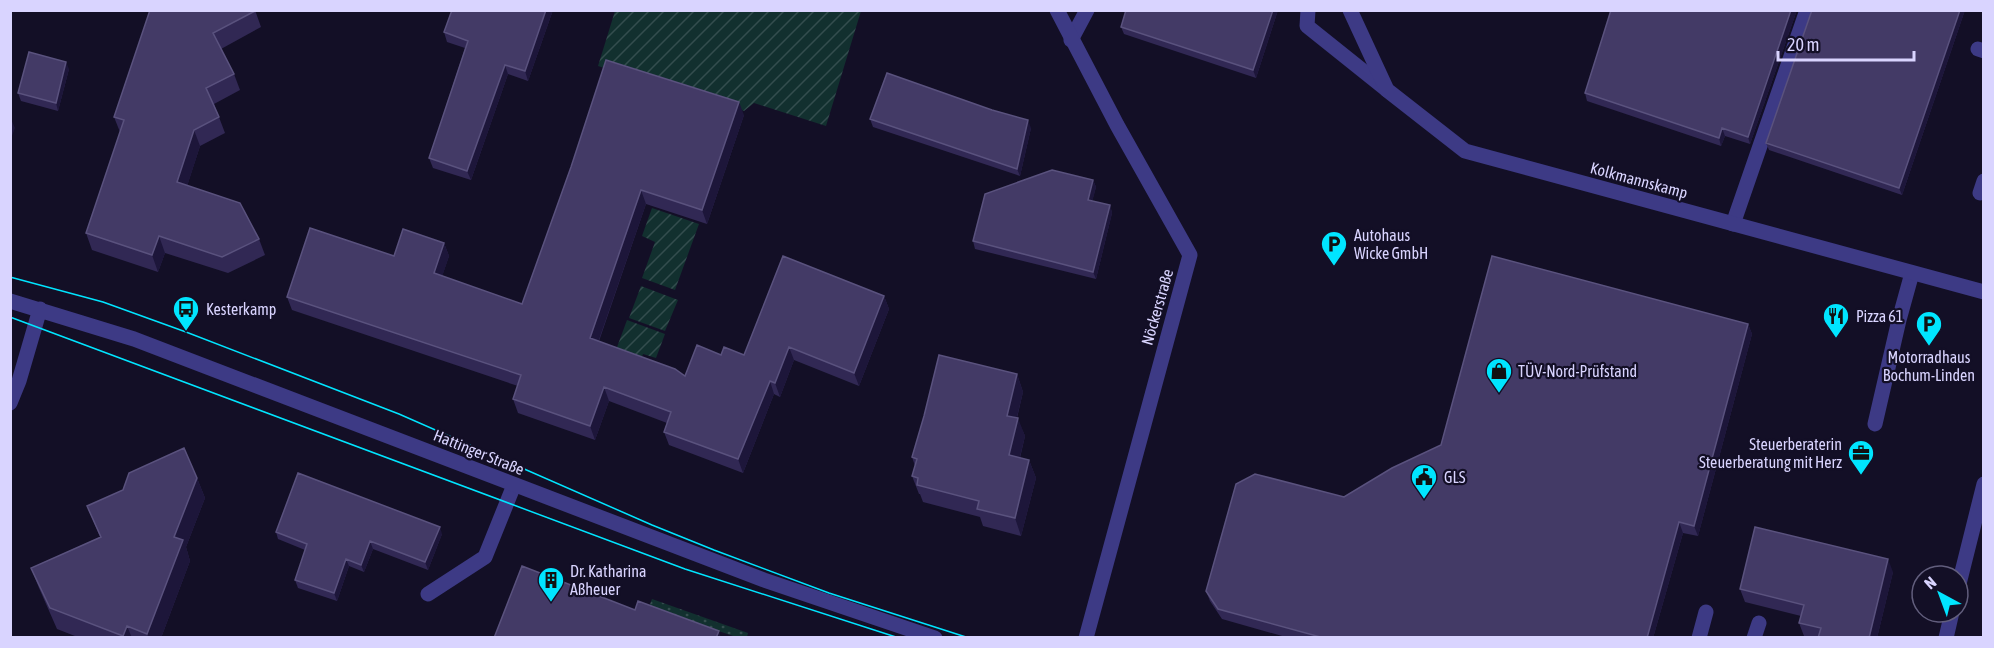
<svg xmlns="http://www.w3.org/2000/svg" width="1994" height="648" viewBox="0 0 1994 648" font-family="'Asap Condensed',sans-serif">
<defs>
<pattern id="grass-dots" width="8" height="8" patternUnits="userSpaceOnUse" patternTransform="scale(1.5)"><rect width="8" height="8" fill="#12302f"/><path d="M2 2h.1M6 6h.1" fill="none" stroke="#344d4e" stroke-width="1.8" stroke-linecap="round"/></pattern>
<pattern id="garden-furrows" width="10" height="10" patternUnits="userSpaceOnUse" patternTransform="scale(1.5)"><rect width="10" height="10" fill="#12302f"/><path d="M-1 1l2-2M0 10L10 0M9 11l2-2" fill="none" stroke="#344d4e"/></pattern>
</defs>
<rect width="100%" height="100%" fill="#130f26"/>
<path fill="url(#grass-dots)" d="M652,599l96,34 -1,4h-11l-87,-30z"/>
<path fill="url(#garden-furrows)" d="M615,11h246l-35,115 -72,-23 -10,8 -146,-45z
M652,208l47,16 -24,66 -33,-12 13,-36 -13,-6z
M641,286l37,14 -13,31 -36,-13z
M627,320l38,14 -9,24 -13,-4 -5,13 -25,-9z"/>
<g fill="none" stroke-linecap="round" stroke-linejoin="round">
<path stroke="#3d3a85" stroke-width="15" d="M1308,10l-1,16 80,64
M1071,40l16,-30
M1978,49l6,2
M1980,193l4,-12
M1733,224l74,-214
M1875,424l24,-104 13,-47
M428,594l57,-37 29,-72
M1699,638l7,-26
M1754,638l5,-15"/>
<path stroke="#3d3a85" stroke-width="15" d="M1057,10l60,115 73,130 -104,383
M1350,10l37,80 78,61 519,141"/>
<path stroke="#3d3a85" stroke-width="15" d="M10,301l124,38 630,241 171,58
M10,403l9,-22 21,-72
M1958,588l26,-104
M1946,638l6,-26"/>
<path stroke="#00e5ff" stroke-width="1.5" d="M10,277l93,25 83,30 213,82 253,111 62,25 115,43 140,45
M10,317l675,252 214,69"/>
</g>
<path fill="#312854" d="M150,10h105l6,17 -40,22 13,25 6,16 -26,14 11,29 -25,13 -13,40 72,53 6,16 -37,18 -63,-20 -7,19 -66,-22 -6,-17 34,-101 -6,-15z
M553,10l-25,71 -20,-7 -37,106 -38,-12 -4,-10 36,-110 -18,-6 -3,-10z
M1278,10l-22,68 -132,-44 -3,-7z
M1611,10h186l-47,134 -25,-8 -4,10 -134,-45 -2,-8z
M1812,10h153l-63,185 -133,-45 -3,-7z
M69,69l-11,42 -37,-10 -3,-8z
M744,115l-37,109 -61,-20 -47,137 86,35 36,-21h23l140,-59 5,13 -30,77 -65,-26 -14,37 -6,-3 -31,79 -74,-28 -5,-13 3,-9 -58,-22 -14,39 -77,-27 -5,-14 5,-13 -226,-76 -5,-13 107,-41 50,-13 5,13 -7,20 80,28 49,-137z
M870,119l161,9 -11,48 -147,-49z
M1093,180l3,7 -4,14 18,4 2,8 -16,66 -121,-30 -2,-8z
M1748,324l4,10 -54,202 -15,-3 -30,105h-364l-67,-19 -12,-18 -4,-10 138,-94z
M1017,374l6,18 -6,26 8,18 -5,22 9,2 7,18 -15,58 -38,-10 -3,-9 -57,-15 -3,-8h-1l-7,-18 3,-10 -3,-9z
M197,478l8,20 -19,49 4,14 -29,77h-81l-23,-9 -18,-41 -8,-20 69,-31 -13,-31z
M276,532l166,2 -14,36 -55,-21 -9,23 -15,-6 -12,35 -39,-13 -3,-8 10,-30 -27,-11z
M1893,572l-16,66h-66l-7,-2 -5,-13 2,-7 -56,-14 -5,-13z"/>
<path fill="#1d163a" d="M546,10h7l-25,71 -3,-10z
M1273,10h5l-22,68 -3,-8z
M1791,10h6l-47,134 -2,-7z
M1960,10h5l-63,185 -3,-7z
M66,62l3,7 -11,42 -2,-8z
M505,65l3,9 -37,106 -4,-9z
M739,102l5,13 -37,109 -5,-14z
M10,117l5,11 -5,13z
M1028,120l3,8 -11,48 -3,-7z
M1722,128l3,8 -4,10 -2,-8z
M194,130l6,16 -17,53 -6,-17z
M1093,180l3,7 -5,20 -3,-7z
M641,190l5,14 -51,147 -5,-13z
M1110,205l2,8 -16,66 -3,-7z
M159,236l6,17 -7,19 -6,-17z
M444,243l5,13 -10,30 -5,-13z
M884,296l5,13 -30,77 -5,-13z
M1748,324l4,10 -54,202 -4,-10z
M789,347l5,13 -14,37 -5,-14z
M1017,374l6,18 -10,41 -6,-17z
M770,381l4,13 -31,79 -5,-14z
M604,387l5,14 -14,39 -5,-14z
M1018,418l7,18 -9,37 -7,-18z
M1029,460l7,18 -15,58 -6,-18z
M197,478l8,20 -19,49 4,14 -29,77h-12l-2,-4 27,-97z
M1679,522l4,11 -30,105h-6z
M440,527l2,7 -14,36 -3,-8z
M370,541l3,8 -9,23 -3,-7z
M346,559l3,7 -12,35 -3,-8z
M1888,559l5,13 -16,66h-8z
M127,626l5,12h-8l-1,-2z
M719,631l2,7h-5z"/>
<path fill="#433a66" stroke="#5a527e" stroke-width="1.5" d="M150,10l105,1 -42,22 21,41 -28,14 13,29 -25,13 -17,52 63,21 19,36 -37,18 -63,-21 -7,19 -66,-22 38,-113 -10,-3z
M452,10h94l-21,61 -20,-6 -38,106 -38,-13 39,-117 -24,-9z
M1126,10h147l-20,60 -132,-43z
M1611,10h180l-43,127 -26,-9 -3,10 -134,-45z
M1812,10h148l-61,178 -133,-45z
M29,52l37,10 -10,41 -38,-10z
M606,60l133,42 -37,108 -61,-20 -51,148 85,31 10,7 12,-31 24,10 3,-8 20,8 39,-99 101,40 -30,77 -65,-26 -14,36 -5,-2 -32,78 -74,-27 7,-20 -67,-25 -14,39 -77,-27 8,-24 -234,-78 23,-69 84,28 9,-27 41,14 -10,30 88,31 49,-137z
M887,73l105,37 36,10 -11,49 -147,-50z
M1052,170l41,10 -5,20 22,5 -17,67 -120,-31 12,-47z
M1492,256l256,68 -54,202 -15,-4 -32,116h-323l-106,-29 -12,-18 30,-107 19,-10 89,23 48,-29 49,-23z
M939,355l78,19 -10,42 11,2 -9,37 20,5 -14,58 -38,-9 2,-8 -62,-16 1,-7 -6,-2 5,-17 -5,-2 12,-41z
M184,448l13,30 -23,59 9,3 -36,94 -20,-8 -4,10 -73,-28 -19,-40 70,-31 -14,-31 36,-16 6,-17z
M298,473l142,54 -15,35 -55,-21 -9,24 -15,-6 -12,34 -39,-13 12,-36 -31,-12z
M1755,527l133,32 -19,79h-51l3,-10 -22,-5 5,-18 -64,-16z
M522,566l113,44 3,-9 81,30 -3,7h-222z"/>
<defs>
<g id="parking-pin" transform="scale(1.35)"><path d="M0 17L-7.5 6A9.5 9.5 0 1 1 7.5 6Z" fill="#00e5ff" stroke="#130f26"/><path d="M-3.5-5.5H1a3.5 3.5 0 0 1 0 7H-1V5.5H-3.5ZM-1-3.4V-.6H.8a1.4 1.4 0 0 0 0-2.8Z" fill="#111"/></g>
<g id="bus-pin" transform="scale(1.35)"><path d="M0 17L-7.5 6A9.5 9.5 0 1 1 7.5 6Z" fill="#00e5ff" stroke="#130f26"/><path d="M-5-6H5V4H4V6H2V4H-2V6H-4V4H-5ZM-3.5-4V0h7V-4ZM-3.5 1.2v1.5H-2V1.2ZM2 1.2v1.5H3.5V1.2Z" fill="#111"/></g>
<g id="restaurant-pin" transform="scale(1.35)"><path d="M0 17L-7.5 6A9.5 9.5 0 1 1 7.5 6Z" fill="#00e5ff" stroke="#130f26"/><path d="M-5-6h1v4h1v-4h1v4h1v-4h1v5L-1.5 .5V6h-2V.5L-5-1ZM5-6V6H3V1.5H1.5Q1.5-4 5-6Z" fill="#111"/></g>
<g id="shop-pin" transform="scale(1.35)"><path d="M0 17L-7.5 6A9.5 9.5 0 1 1 7.5 6Z" fill="#00e5ff" stroke="#130f26"/><path d="M-5-2.5h2.3a2.7 3.5 0 0 1 5.4 0H5L5.5 6h-11ZM-1.5-2.5h3a1.5 2.3 0 0 0-3 0Z" fill="#111"/></g>
<g id="office-pin" transform="scale(1.35)"><path d="M0 17L-7.5 6A9.5 9.5 0 1 1 7.5 6Z" fill="#00e5ff" stroke="#130f26"/><path d="M-6-3h4V-5.5h4V-3h4V5H-6ZM-1-4.5V-3h2v-1.5ZM-6 0V1H6V0Z" fill="#111"/></g>
<g id="civic-pin" transform="scale(1.35)"><path d="M0 17L-7.5 6A9.5 9.5 0 1 1 7.5 6Z" fill="#00e5ff" stroke="#130f26"/><path d="M-.6-6.5H3V-4.5H.6V-3L4-1V1h2V6H-6V1h2V-1L-.6-3ZM-1.2 2.5V6h2.4V2.5Z" fill="#111"/></g>
<g id="building-pin" transform="scale(1.35)"><path d="M0 17L-7.5 6A9.5 9.5 0 1 1 7.5 6Z" fill="#00e5ff" stroke="#130f26"/><path d="M-4-6H4V6H1V3H-1V6H-4ZM-2.5-4.3h1.7v1.8h-1.7ZM.8-4.3h1.7v1.8H.8ZM-2.5-1h1.7V.8h-1.7ZM.8-1h1.7V.8H.8Z" fill="#111"/></g>
</defs>
<g fill-rule="evenodd">
<use href="#parking-pin" x="1334" y="244"/>
<use href="#bus-pin" x="186" y="309"/>
<use href="#restaurant-pin" x="1836" y="316"/>
<use href="#parking-pin" x="1929" y="324"/>
<use href="#shop-pin" x="1499" y="371"/>
<use href="#office-pin" x="1861" y="453"/>
<use href="#civic-pin" x="1424" y="477"/>
<use href="#building-pin" x="551" y="580"/>
</g>
<g text-anchor="middle" dominant-baseline="central" stroke-width="4.5" stroke-linejoin="round" paint-order="stroke">
<g font-size="16" fill="#d9d4ff" stroke="#130f26">
<text transform="translate(1639 180) rotate(15)">Kolkmannskamp</text>
<text transform="translate(1157 307) rotate(-74)">Nöckerstraße</text>
<text transform="translate(479 452) rotate(22)">Hattinger Straße</text>
</g>
<g font-size="16" fill="#d9d4ff" stroke="#130f26" text-anchor="start">
<text x="1354" y="235">Autohaus<tspan x="1354" dy="18">Wicke GmbH</tspan></text>
<text x="206" y="309">Kesterkamp</text>
<text x="1856" y="316">Pizza 61</text>
<text x="1929" y="357" text-anchor="middle">Motorradhaus<tspan x="1929" dy="18">Bochum-Linden</tspan></text>
<text x="1518" y="371">TÜV-Nord-Prüfstand</text>
<text x="1842" y="444" text-anchor="end">Steuerberaterin<tspan x="1842" dy="18">Steuerberatung mit Herz</tspan></text>
<text x="1444" y="477">GLS</text>
<text x="570" y="571">Dr. Katharina<tspan x="570" dy="18">Aßheuer</tspan></text>
</g>
</g>
<rect width="1994" height="648" fill="none" stroke="#d9d4ff" stroke-width="24"/>
<g transform="translate(1940 594) rotate(319)"><circle r="28" fill="#130f26" stroke="#625e7d" stroke-width="1.5"/>
<path d="M0-4.5L10 22L0 15L-10 22Z" fill="#00e5ff"/>
<text y="-9" font-size="16" font-weight="bold" text-anchor="middle" fill="#d9d4ff">N</text>
</g>
<path d="M1778 51v9h136v-9" fill="none" stroke="#d9d4ff" stroke-width="3"/>
<text x="1787" y="51" font-size="18" fill="#d9d4ff" stroke="#130f26" stroke-width="4.5" paint-order="stroke">20 m</text>
</svg>
